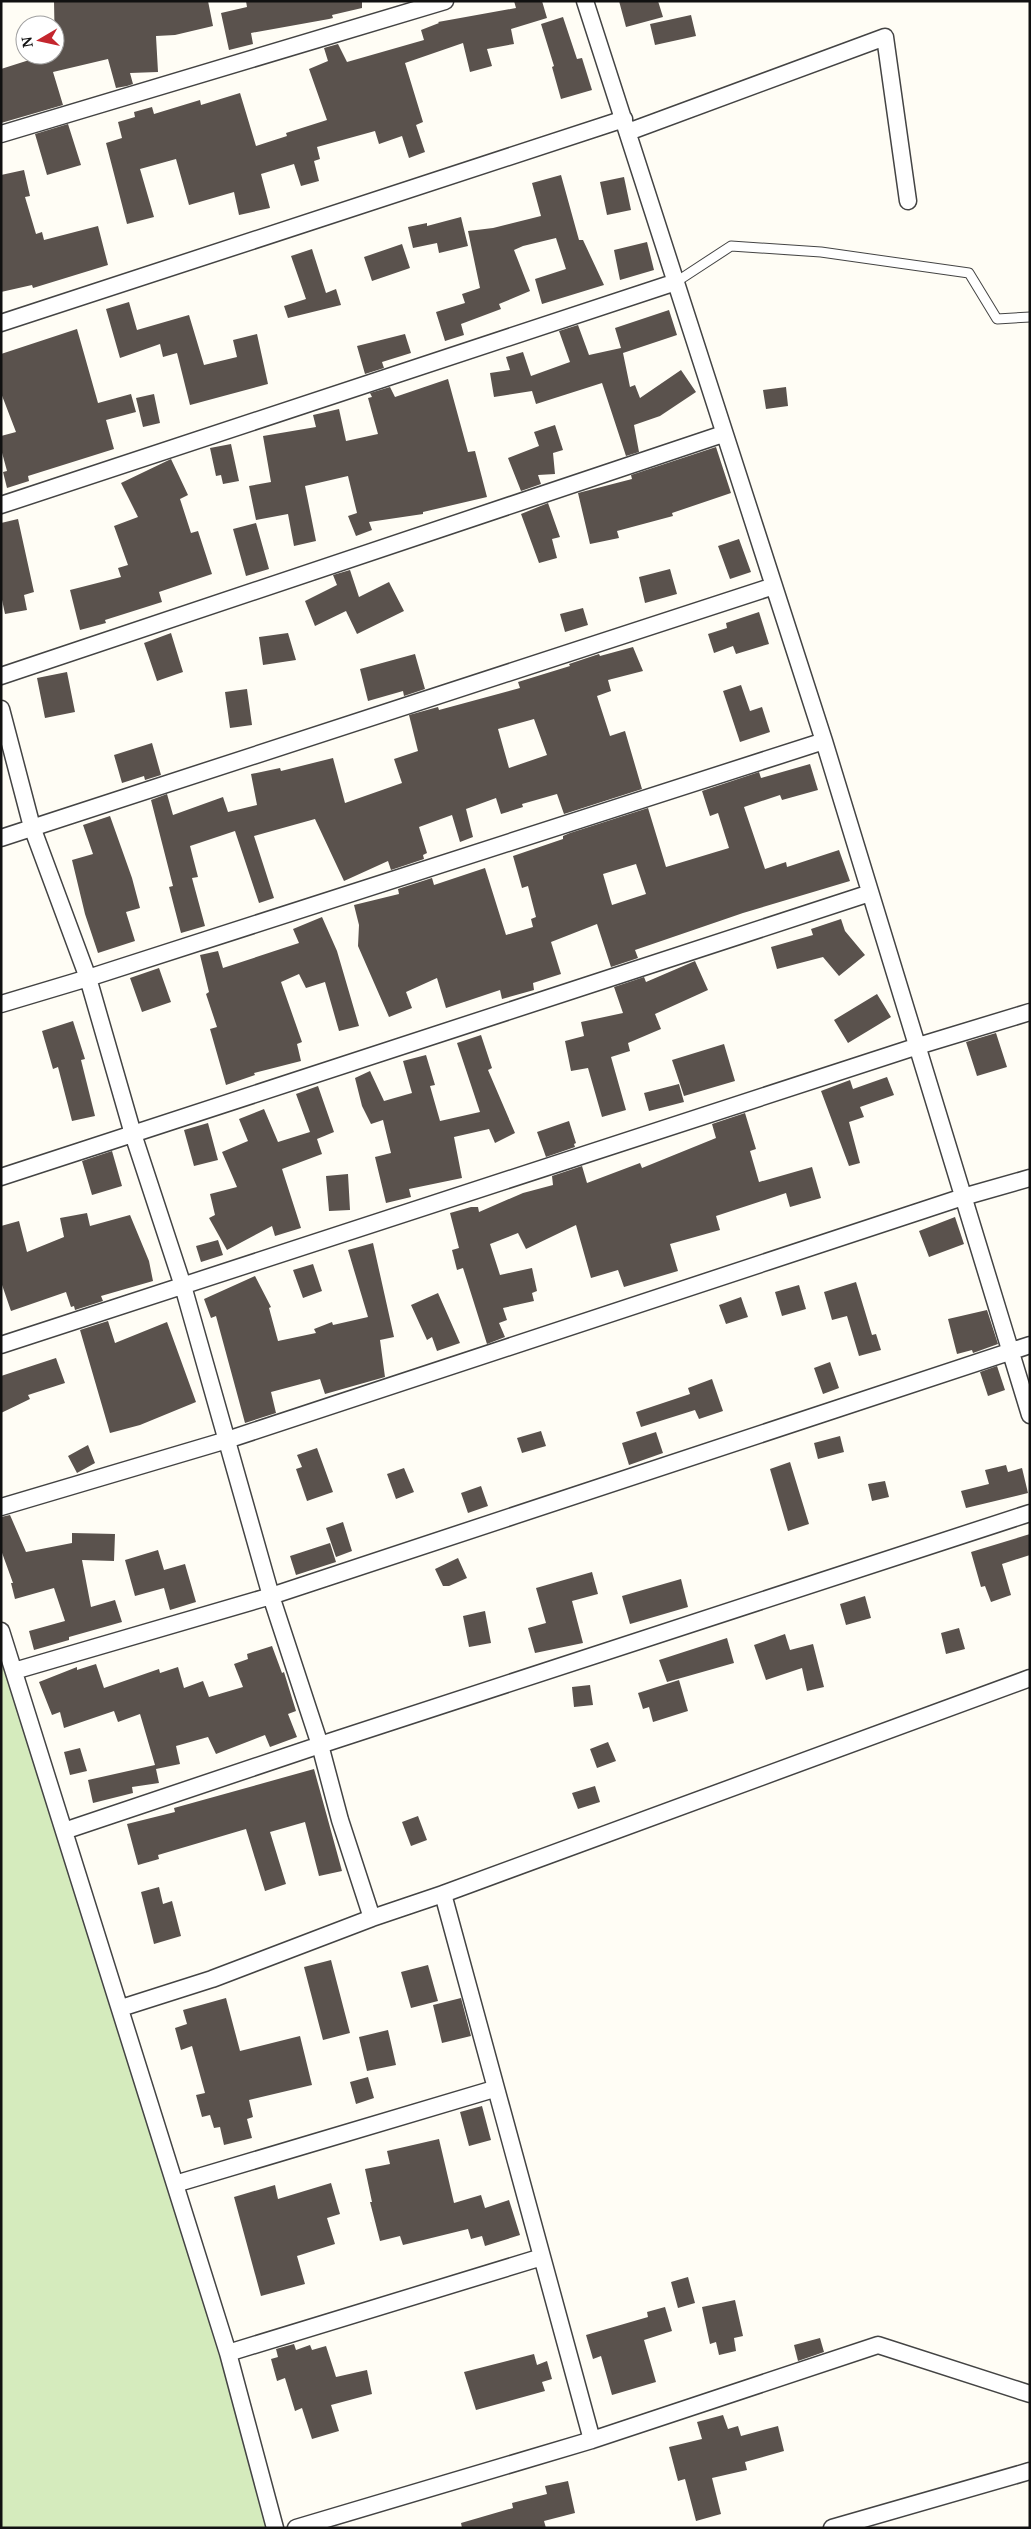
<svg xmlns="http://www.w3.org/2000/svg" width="1031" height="2529" viewBox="0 0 1031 2529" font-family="'Noto Serif',serif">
<rect width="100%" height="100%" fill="#fffdf5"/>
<path fill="#d5ebbd" d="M1,1652l274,876h-274z"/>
<path fill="#5a524d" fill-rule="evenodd" d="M54,1h154l5,25 -38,9 -19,1 2,36 -28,1 3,11 -6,2 -11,2 -8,-29 -55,13 10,33 -62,18v-54l44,-14h10z
M246,1h116v7l-30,7 1,3 -4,1 -78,14 2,11 -24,6 -8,-37 26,-6z
M514,1h28l5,17 -36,11 3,15 -27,5 5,17 -22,6 -7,-29 -58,20 18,59 -7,3 9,27 -16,6 -7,-22 -23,8 -4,-13 -58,16 3,12 -6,2 5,20 -18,5 -7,-22 -33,10 9,34 -31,7 -5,-23 -45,13 -13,-46 -36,10 14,48 -27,7 -21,-81 16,-5 -4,-16 17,-5 -1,-5 18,-5 2,7 46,-14 1,5 39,-12 16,53 31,-10 -1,-3 41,-13 -18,-51 19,-8 -4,-13 14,-4 9,18 77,-22 -3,-10 18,-7 -1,-1 78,-14z
M619,1h39l5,16 -37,10z
M691,15l5,21 -41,9 -5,-21z
M563,17l14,42 5,-1 10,32 -31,9 -9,-32 2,-1 -13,-42z
M68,124l13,41 -34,10 -12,-41z
M24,170l6,26 -5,1 11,37 6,-2 2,8 54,-14 10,39 -75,23 -1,-3 -31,7v-117z
M561,175l18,65h4l21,45 -62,19 -7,-25 31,-10 -10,-31 -33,8 -9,4 16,41 -31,13 2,5 -40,15 3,11 -19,6 -9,-29 29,-9 -3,-9 18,-6 -12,-57 25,-3 48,-12 -9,-33z
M624,177l7,33 -24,5 -7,-33z
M461,217l7,29 -29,7 -2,-10 -24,5 -5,-21 19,-4v3z
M647,242l7,28 -34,10 -6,-30z
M402,244l8,24 -38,13 -8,-24z
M312,249l14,44 10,-4 5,16 -53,13 -4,-12 22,-7 -15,-43z
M129,302l8,28 52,-15 15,50 33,-8 -4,-17 24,-6 11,50 -78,21 -13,-52 -14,4 -3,-13 -40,14 -14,-49z
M669,310l8,25 -54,18 7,34 5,-2 5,13 41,-28 15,22 -36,24 -26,9 5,27 -13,4 -24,-73 -66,21 -4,-13 -38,6 -4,-24 20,-3 -4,-13 17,-5 8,24 39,-14 -11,-31 19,-6 11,30 32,-7 -6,-20z
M77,329l21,74 33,-9 5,18 -30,8 8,29 -86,27 1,5 -22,7 -4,-16 4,-1 -6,-22v-13l15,-4 -15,-39v-39z
M405,334l6,19 -29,9 2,6 -19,6 -8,-28z
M448,379l20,73 7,-1 12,46 -64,15v2l-54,8 3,8 -16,6 -8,-20 9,-3 -9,-37 -43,10 11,55 -22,5 -6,-32 -32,6 -7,-34 22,-4 -8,-46 53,-9 -3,-12 26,-6 7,32 32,-7 -10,-36 4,-1 -2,-4 20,-6 5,10z
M786,387l2,19 -22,3 -3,-19z
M154,394l6,29 -17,4 -7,-29z
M555,425l8,25 -10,3 2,21 -17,1 3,9 -20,7 -13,-33 31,-12 -5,-14z
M231,444l8,37 -16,3 -2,-9 -5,1 -6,-28z
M716,447l15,46 -59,20 1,3 -56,15 2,7 -29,6 -12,-51 54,-14 -1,-4z
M171,459l17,36 -8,4 11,34 7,-2 14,43 -53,18 3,10 -57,18 1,3 -26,7 -10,-40 51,-13 -3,-9 10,-3 -14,-39 24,-9 -17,-34z
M548,503l12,34 -8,2 5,19 -18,5 -18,-49z
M18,519l16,73 -10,3 3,15 -22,4 -4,-19v-72z
M256,523l13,46 -23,7 -13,-47z
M739,539l12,33 -21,7 -12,-33z
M670,569l7,25 -32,9 -6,-26z
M350,570l9,27 30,-15 15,29 -47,23 -11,-23 -31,15 -10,-25 32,-16 -4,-10z
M583,608l5,17 -23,7 -5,-18z
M759,612l10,32 -33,10 -3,-8 -19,7 -6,-19 19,-6 -1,-5z
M171,633l12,39 -26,9 -13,-38z
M288,633l8,27 -33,5 -4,-28z
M633,647l10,24 -35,9 3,11 -14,5 13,40 15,-5 17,58 -78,25 -7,-20 -35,10 1,3 -22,7 -5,-16 -30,11 7,28 -13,5 -8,-27 -33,12 8,26 -4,2 1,4 -33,11 -3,-9 -44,20 -29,-62 -61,17 20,62 -15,5 -24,-72 -45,15 8,31 -6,1 13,48 -24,7 -12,-46 4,-1 -22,-86 16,-6 6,21 50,-18 5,15 29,-7 -6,-31 29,-6 1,3 52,-13 12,45 57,-20 -8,-24 24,-8 -9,-36 29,-8 1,3 81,-22 -2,-6 52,-16 -1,-2 30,-10 1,2zM534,719l13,36 -38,13 -11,-39z
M415,654l10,35 -21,7 -1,-5 -35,10 -8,-32z
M67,672l8,40 -30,6 -8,-40z
M741,685l9,26 12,-4 8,25 -30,10 -17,-51z
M247,689l5,36 -22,3 -5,-36z
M152,743l9,32 -16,5 -1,-4 -22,7 -8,-28z
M810,764l8,26 -36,10 -2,-5 -36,12 21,62 21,-7 1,5 52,-17 11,31 -107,32 -108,37 3,8 -27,9 -14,-43 -46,18 10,32 -28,9 1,7 -32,9 -2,-9 -54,18 -9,-30 -31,14 6,16 -23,9 -31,-71 1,-21 -5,-20 45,-11 -1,-5 34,-11 2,7 51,-17 21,67 27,-8 -2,-8 5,-2 -8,-31 -6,2 -9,-32 50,-17v-3l7,-3 78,-25 18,59 63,-19 -11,-35 -8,3 -8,-25 57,-19 2,6zM636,864l10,30 -34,11 -9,-31z
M110,816l22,62 8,30 -14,4 9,29 -37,12 -13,-39 -13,-54 21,-6 -10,-29z
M322,917l15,34 22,75 -20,5 -14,-49 -19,6 -7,-14 -18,8 21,60 -5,2 4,17 -47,12 1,2 -29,10 -16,-56 7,-2 -11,-33 3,-2 -9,-37 18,-4 5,17 76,-25 -6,-14z
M841,919l4,12 20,24 -26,21 -16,-19 -46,12 -6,-22 42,-12 -2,-6z
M695,961l13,29 -53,24 6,15 -33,14 2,8 -19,6 15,53 -24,7 -14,-49 -17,3 -6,-30 19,-5 -3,-14 42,-9 -9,-26 30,-10 2,5z
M159,968l12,34 -29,10 -12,-34z
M877,994l14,23 -43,26 -14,-23z
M73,1021l12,38 -4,1 14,56 -23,5 -14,-54 -5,2 -11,-38z
M996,1033l11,34 -30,9 -11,-34z
M481,1035l11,33 -4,2 27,63 -20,10 -6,-14 -35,8 8,41 -53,11 2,8 -25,6 -11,-46 16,-4 -8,-33 -12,4 -9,-18 -7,-28 15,-7 14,30 28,-8 -9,-32 23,-6 9,30 -5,1 10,35 40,-9 -23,-69z
M724,1044l11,37 -51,15 -12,-36z
M887,1077l7,18 -34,12 4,10 -15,5 11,41 -11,3 -28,-75 29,-11 3,9z
M679,1084l5,18 -35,9 -5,-18z
M318,1086l16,46 -17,7 5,15 -40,15 19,59 -26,8 -3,-10 -45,24 -18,-32 6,-3 -5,-21 27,-7 -15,-35 26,-11 -9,-22 25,-10 14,33 32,-10 -14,-38z
M745,1113l11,36 -6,2 9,31 53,-15 9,31 -31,9 -4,-14 -70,23 4,14 -50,14 8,27 -54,16 -6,-17 -27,8 -15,-53 -50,24 -8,-16 -28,11 10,31 32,-7 5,23 -5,2 2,8 -31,7 4,12 -8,3 6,14 -18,7 -24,-76 -6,2 -5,-20 7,-2 -9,-35 21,-6h7l1,5 44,-19 30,-8 -1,-9 30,-10 5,17 53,-20 2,5 74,-30 -4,-14z
M569,1121l7,22 -2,1 1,3 -29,10 -9,-25z
M208,1123l10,37 -24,6 -10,-36z
M112,1151l10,35 -30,9 -10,-34z
M348,1174l2,36 -21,1 -3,-35z
M87,1213l3,13 40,-11 19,46 4,20 -52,15 2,5 -28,9 -1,-4 -3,1 -5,-15 -55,19 -10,-29v-56l18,-5 8,31 37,-15 -4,-19z
M955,1217l9,27 -35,13 -10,-26z
M218,1240l5,15 -22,7 -5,-16z
M373,1243l21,94 -14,3 5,37 -60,17 -5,-15 -49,13 5,21 -31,10 -29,-107 -5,2 -7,-19 51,-23 16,31 -2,1 9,33 38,-8 -2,-4 18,-7 1,3 35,-8 -20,-67z
M313,1264l9,27 -19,7 -10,-28z
M856,1282l16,53 4,-1 5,16 -22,6 -12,-40 -15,4 -8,-28z
M799,1285l7,24 -24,7 -7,-24z
M438,1293l22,50 -23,8 -5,-14 -5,3 -16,-35z
M741,1297l7,20 -22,7 -7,-19z
M987,1310l11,34 -25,9 -1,-3 -15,4 -9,-35z
M108,1321l7,22 52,-21 29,80 -56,23 -30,8 -30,-103z
M56,1358l9,25 -37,12 2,4 -29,14v-37z
M830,1362l9,26 -16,6 -9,-26z
M997,1366l8,24 -17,6 -8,-24z
M712,1379l11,32 -24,8 -4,-9 -54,17 -5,-15 54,-18 -2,-6z
M541,1431l5,15 -24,7 -5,-15z
M656,1432l7,21 -34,12 -7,-22z
M840,1436l4,16 -26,7 -4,-16z
M88,1445l7,18 -18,10 -9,-17z
M317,1448l16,44 -26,9 -11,-32 6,-2 -5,-12z
M790,1462l19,62 -21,7 -18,-62z
M1006,1465l2,7 14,-4 6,25 -62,15 -5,-17 28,-7 -4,-14z
M404,1468l10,24 -18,7 -9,-25z
M885,1481l4,16 -17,4 -4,-17z
M481,1486l7,20 -20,7 -7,-20z
M10,1515l16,37 46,-9v-10l43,1 -1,27 -32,-1 9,47 24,-7 7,22 -53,15v3l-35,10 -5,-19 36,-10 -11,-33 -39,11 -4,-16h2l-12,-33v-33z
M343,1522l9,29 -16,6 -10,-29z
M1030,1534v21l-28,9 9,31 -20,7 -6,-16 -4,1 -10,-35z
M330,1543l6,19 -40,13 -6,-19z
M158,1550l6,20 21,-6 11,38 -26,8 -6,-22 -29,8 -10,-36z
M458,1558l9,20 -18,8h-6l-8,-17z
M592,1572l6,22 -26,7 11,42 -48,10 -7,-25 18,-5 -10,-35z
M681,1579l7,28 -58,17 -8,-28z
M865,1596l6,22 -25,7 -6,-21z
M485,1611l6,32 -22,4 -6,-31z
M959,1628l6,21 -19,5 -5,-21z
M785,1634l5,16 23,-6 11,43 -17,4 -5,-23 -36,12 -12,-35z
M727,1638l7,25 -67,19 -8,-22z
M272,1646l10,27 2,-1 12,39 -8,3 9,23 -27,10 -5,-12 -49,19 -8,-17 -32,9 4,18 -24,5 3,14 -27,4 1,6 -40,10 -5,-23 67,-15 -15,-51 -22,8 -4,-11 -50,17 -4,-16 -8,3 -13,-33 38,-15v3l19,-6 8,24 55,-19 1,4 18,-6 6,21 19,-7 6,16 34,-10 -9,-23 14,-5 -1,-5z
M679,1680l9,31 -35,11 -4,-15 -6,2 -5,-16z
M590,1685l3,20 -19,2 -2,-20z
M608,1742l8,19 -19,7 -7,-19z
M80,1748l7,23 -17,4 -6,-23z
M314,1769l28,102 -23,5 -14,-54 -35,10 16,52 -21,7 -19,-62 -88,26 1,4 -21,6 -11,-41 48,-12 -1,-4z
M595,1786l5,16 -22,7 -6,-16z
M418,1816l9,24 -16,6 -9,-24z
M159,1887l4,17 9,-3 9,35 -27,8 -13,-52z
M331,1960l19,73 -27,7 -19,-73z
M428,1965l10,36 -27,7 -10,-36z
M226,1998l14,53 60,-15 12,49 -63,15 4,17 -6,2 5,19 -28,7 -4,-18 -6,1 -4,-13 -8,2 -6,-22 9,-2 -13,-47 -11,4 -6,-22 12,-4 -4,-14z
M461,1998l10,38 -29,7 -9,-38z
M388,2030l8,35 -29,6 -8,-34z
M368,2077l6,21 -18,6 -6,-22z
M482,2106l9,34 -22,6 -9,-34z
M439,2139l15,64 27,-8 4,13 24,-8 11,35 -35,11 -3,-10 -11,3 -3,-10 -65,16 -3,-9 -20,5 -10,-39h2l-7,-33 25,-5 -3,-13z
M331,2183l9,31 -13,4 8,26 -38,12 8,28 -44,12 -27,-99 41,-12 3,14z
M688,2277l7,26 -17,5 -7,-26z
M735,2300l8,36 -9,2 2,13 -17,4 -3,-13 -6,2 -8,-37z
M665,2307l7,24 -28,9 12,42 -44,13 -11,-39 -8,3 -7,-24 62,-18 -1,-5z
M820,2338l4,14 -26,9 -4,-16z
M294,2344l2,6 14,-5 2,5 14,-4 10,31 31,-7 5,24 -41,11 8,26 -27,8 -10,-31 -7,3 -10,-33 -8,3 -6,-22 7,-2 -2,-8z
M534,2354l3,11 10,-4 5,18 -10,3 3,9 -69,19 -12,-38z
M723,2415l5,14 10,-3 3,10 37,-10 6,25 -39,11 2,8 -35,8 9,36 -25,7 -11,-42 -7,2 -9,-34 33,-8 -5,-17z
M568,2481l7,32 -31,8 2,7h-84l-1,-5 52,-15 -1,-5 35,-9 -2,-8z"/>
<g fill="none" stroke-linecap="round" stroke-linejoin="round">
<g stroke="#444" stroke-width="11">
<path id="service" d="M676,282l55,-36 90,6 148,21 28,46 33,-2"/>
</g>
<g stroke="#444" stroke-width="19">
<path id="minor" d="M585,1l239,740 206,674
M628,132l257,-95 23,164
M1,134l444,-133
M1,323l623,-204
M1,505l675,-223
M1,676l722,-242
M1,709l31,118 56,151 45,156 50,152 88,310 49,149 20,75 32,98 71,-24 149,546
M1,838l773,-252
M1,1004l87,-26 736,-237
M1,1177l869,-284
M1,1345l917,-299 112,-34
M1,1507l226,-67 736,-243 67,-19
M1,1631l227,722 47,175
M14,1671l257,-75 759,-251
M64,1831l256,-86 710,-232
M443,1894l587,-216
M121,2008l91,-29 160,-61
M175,2184l319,-95
M228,2353l314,-96
M296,2528l296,-88 286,-95 152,49
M832,2528l198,-57"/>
</g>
<use href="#service" stroke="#fff" stroke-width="9"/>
<use href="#minor" stroke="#fff" stroke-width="16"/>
</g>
<rect width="1031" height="2529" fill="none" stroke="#111111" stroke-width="5"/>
<g transform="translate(40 40) rotate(261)"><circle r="24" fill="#ffffff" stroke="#a0a0a0"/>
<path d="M0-4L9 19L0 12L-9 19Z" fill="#c4262e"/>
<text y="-8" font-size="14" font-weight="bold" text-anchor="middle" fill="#111111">N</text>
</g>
</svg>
